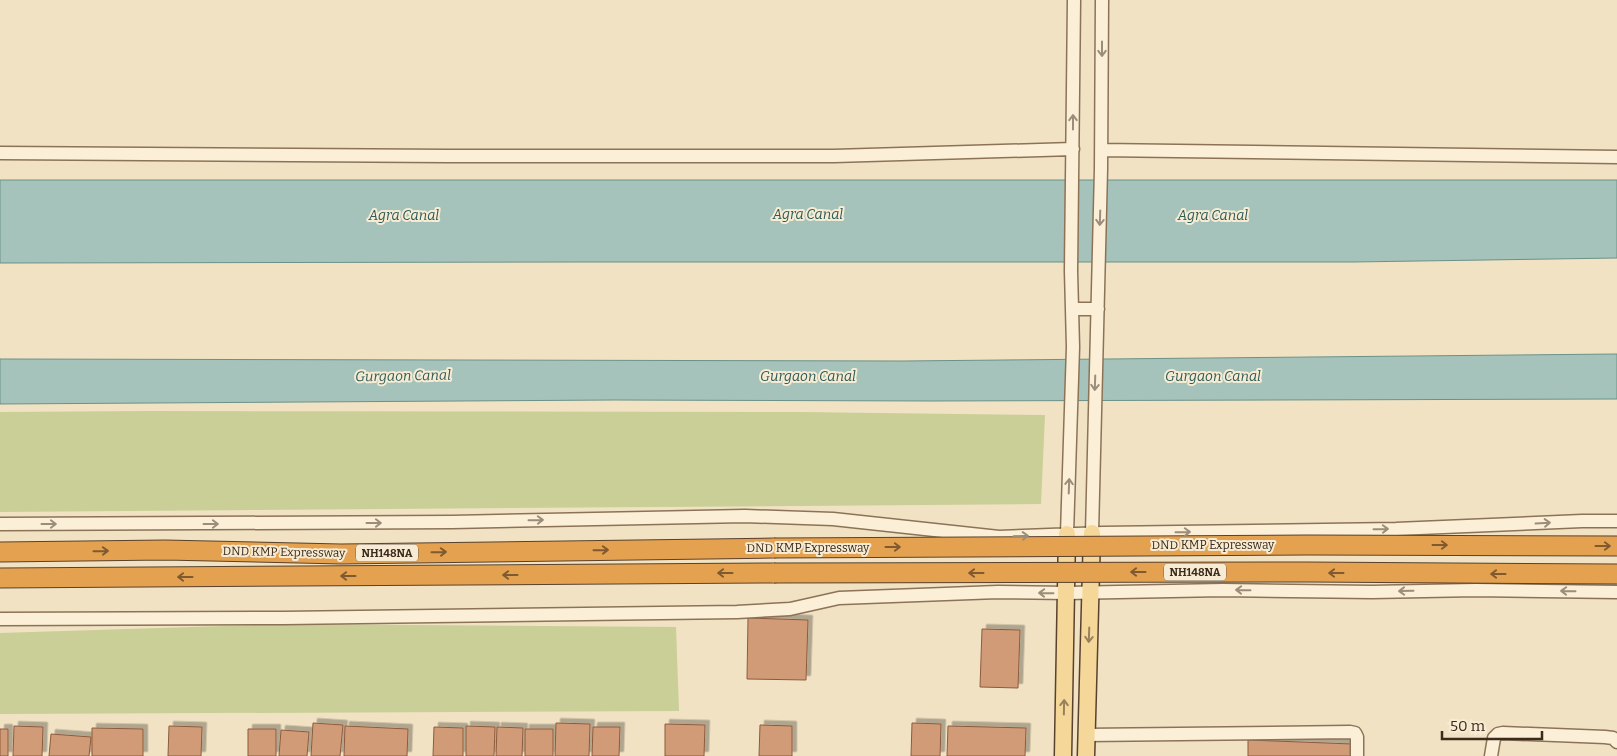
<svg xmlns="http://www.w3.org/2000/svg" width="1617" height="756" viewBox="0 0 1617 756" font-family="Bitter,serif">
<defs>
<filter id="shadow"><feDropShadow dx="4.5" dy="-4.5" stdDeviation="0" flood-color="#0004"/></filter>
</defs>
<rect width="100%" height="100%" fill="#f0e2c3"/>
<path fill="#c9cf96" d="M150,411l648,1 247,3 -4,89 -1041,8v-100z
M284,624l392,3 3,84 -679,3v-81z"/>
<path fill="#a5c3ba" stroke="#6b9288" d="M0,180h1617v78l-264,4h-776l-577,1z
M1617,354v45l-685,2 -318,-1 -614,4v-45l903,2z"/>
<path fill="#d19b77" stroke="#8c5b3d" filter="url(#shadow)" d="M748,618l60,2 -2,60 -59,-1z
M982,629l38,1 -2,58 -38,-1z
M313,723l30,2 -3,31h-29z
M556,723l34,1 -1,32h-34z
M912,723l29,1 -1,32h-29z
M665,724l40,1 -1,31h-39z
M760,725l32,1v30h-33z
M14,726l29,1 -1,29h-29z
M169,726l33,1 -1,29h-33z
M345,726l63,3 -1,27h-63z
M466,726l29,1 -1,29h-28z
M948,726l78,2 -1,28h-78z
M434,727l29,1v28h-30z
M497,727l26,1 -1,28h-26z
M593,727h27l-1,29h-27z
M92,728l51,1v27h-51z
M0,729h8v27h-8z
M248,729h28v27h-28z
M525,729h28v27h-28z
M281,730l28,2 -2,24h-28z
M51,734l40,3 -2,19h-40z
M1248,740l104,4v12h-104z"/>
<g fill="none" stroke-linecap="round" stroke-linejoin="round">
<g stroke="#8c7358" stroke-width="15">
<path id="minor" d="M1101,150l516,7
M0,153l448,3h386l239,-7
M1072,309h26
M0,524l452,-2 293,-6 88,3 166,18 104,-4 293,-4 186,-8h35
M1092,533l9,-364 1,-169
M1067,534l6,-187 -2,-76 3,-271
M0,619l284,-1 453,-6 53,-3 49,-11 159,-6 69,1 156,-3 149,2 104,-2 141,2
M1086,735l264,-3 5,1 2,4v19
M1491,756l3,-18 4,-4 5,-1 102,4 8,1 4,4"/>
</g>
<g stroke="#59412d" stroke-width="19">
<path id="major" d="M1063,756l4,-222
M1086,756l6,-223"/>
</g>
<g stroke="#59412d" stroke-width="21">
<path id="highway" d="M0,552l165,-2 176,4 433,-6
M0,578l774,-5"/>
</g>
<use href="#minor" stroke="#fbefd7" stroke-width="12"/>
<use href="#major" stroke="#f5d799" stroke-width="16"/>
<use href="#highway" stroke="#e4a14f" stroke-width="19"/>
<g stroke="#59412d" stroke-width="21" stroke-linecap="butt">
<path id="highway-bridge" d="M774,548l534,-3 309,1
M774,573l533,-1 310,2"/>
</g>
<use href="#highway-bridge" stroke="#e4a14f" stroke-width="19"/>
</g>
<defs><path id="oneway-shaft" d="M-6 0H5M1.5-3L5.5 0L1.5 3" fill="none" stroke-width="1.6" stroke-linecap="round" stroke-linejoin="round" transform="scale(1.25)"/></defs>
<g stroke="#9b8d7a">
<use href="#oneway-shaft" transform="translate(1102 49) rotate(90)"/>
<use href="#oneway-shaft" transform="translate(1073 122) rotate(-90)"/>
<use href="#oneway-shaft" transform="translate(1100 218) rotate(92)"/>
<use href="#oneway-shaft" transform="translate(1095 383) rotate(92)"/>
<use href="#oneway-shaft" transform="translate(1069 486) rotate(-88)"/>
<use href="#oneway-shaft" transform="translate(536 520) rotate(-1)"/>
<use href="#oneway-shaft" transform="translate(374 523)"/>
<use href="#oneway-shaft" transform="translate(1543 523) rotate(-3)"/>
<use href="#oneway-shaft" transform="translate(49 524)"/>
<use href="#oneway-shaft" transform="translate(211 524)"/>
<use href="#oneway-shaft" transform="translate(1381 529) rotate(-1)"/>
<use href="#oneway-shaft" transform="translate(1183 532) rotate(-1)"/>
<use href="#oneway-shaft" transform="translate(1021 536) rotate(-2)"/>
<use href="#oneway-shaft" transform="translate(1243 590) rotate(-179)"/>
<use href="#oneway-shaft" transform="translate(1406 591) rotate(179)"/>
<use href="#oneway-shaft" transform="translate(1568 591) rotate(-179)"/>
<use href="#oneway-shaft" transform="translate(1046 593) rotate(-179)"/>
</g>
<g stroke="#7f5a31">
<use href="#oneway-shaft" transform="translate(1440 545)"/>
<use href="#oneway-shaft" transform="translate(1603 546)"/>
<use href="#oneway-shaft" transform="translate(893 547)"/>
<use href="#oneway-shaft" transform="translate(601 550) rotate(-1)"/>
<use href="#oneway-shaft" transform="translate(101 551) rotate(-1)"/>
<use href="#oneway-shaft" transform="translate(439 552) rotate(-1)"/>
<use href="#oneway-shaft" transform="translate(1138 572) rotate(180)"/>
<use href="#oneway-shaft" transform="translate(725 573) rotate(180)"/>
<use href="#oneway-shaft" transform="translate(976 573) rotate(180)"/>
<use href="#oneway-shaft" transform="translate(1336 573) rotate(-180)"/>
<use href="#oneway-shaft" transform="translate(1498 574) rotate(-180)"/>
<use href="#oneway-shaft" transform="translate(510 575) rotate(180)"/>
<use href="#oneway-shaft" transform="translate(348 576) rotate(180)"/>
<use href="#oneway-shaft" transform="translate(185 577) rotate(180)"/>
</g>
<g stroke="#98815b">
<use href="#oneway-shaft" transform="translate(1089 635) rotate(92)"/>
<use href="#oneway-shaft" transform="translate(1064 707) rotate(-89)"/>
</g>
<g text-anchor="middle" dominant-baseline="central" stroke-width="4" stroke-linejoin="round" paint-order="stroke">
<g fill="#f7ecd3" stroke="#736554" stroke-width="1">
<rect x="356" y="544.5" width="62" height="17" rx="4"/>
<rect x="1164" y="563.5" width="62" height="17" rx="4"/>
</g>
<g font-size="11" font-weight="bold" fill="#3b2b1d">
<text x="387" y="553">NH148NA</text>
<text x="1195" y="572">NH148NA</text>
</g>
<g font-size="12" fill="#3b2b1d" stroke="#f7ecd3">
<text x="1213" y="545">DND KMP Expressway</text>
<text x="808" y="548">DND KMP Expressway</text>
<text transform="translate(284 552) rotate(1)">DND KMP Expressway</text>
</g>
<g font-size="14" font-style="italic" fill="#2c5b58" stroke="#f7ecd3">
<text x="808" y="214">Agra Canal</text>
<text x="404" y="215">Agra Canal</text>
<text x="1213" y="215">Agra Canal</text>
<text transform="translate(403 376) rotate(-1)">Gurgaon Canal</text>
<text x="808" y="376">Gurgaon Canal</text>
<text x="1213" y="376">Gurgaon Canal</text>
</g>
</g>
<path d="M1442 731v8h100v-8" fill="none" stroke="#3b2b1d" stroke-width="2.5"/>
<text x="1450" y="731" font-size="15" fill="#3b2b1d" stroke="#f7ecd3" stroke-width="4" paint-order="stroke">50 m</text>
</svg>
